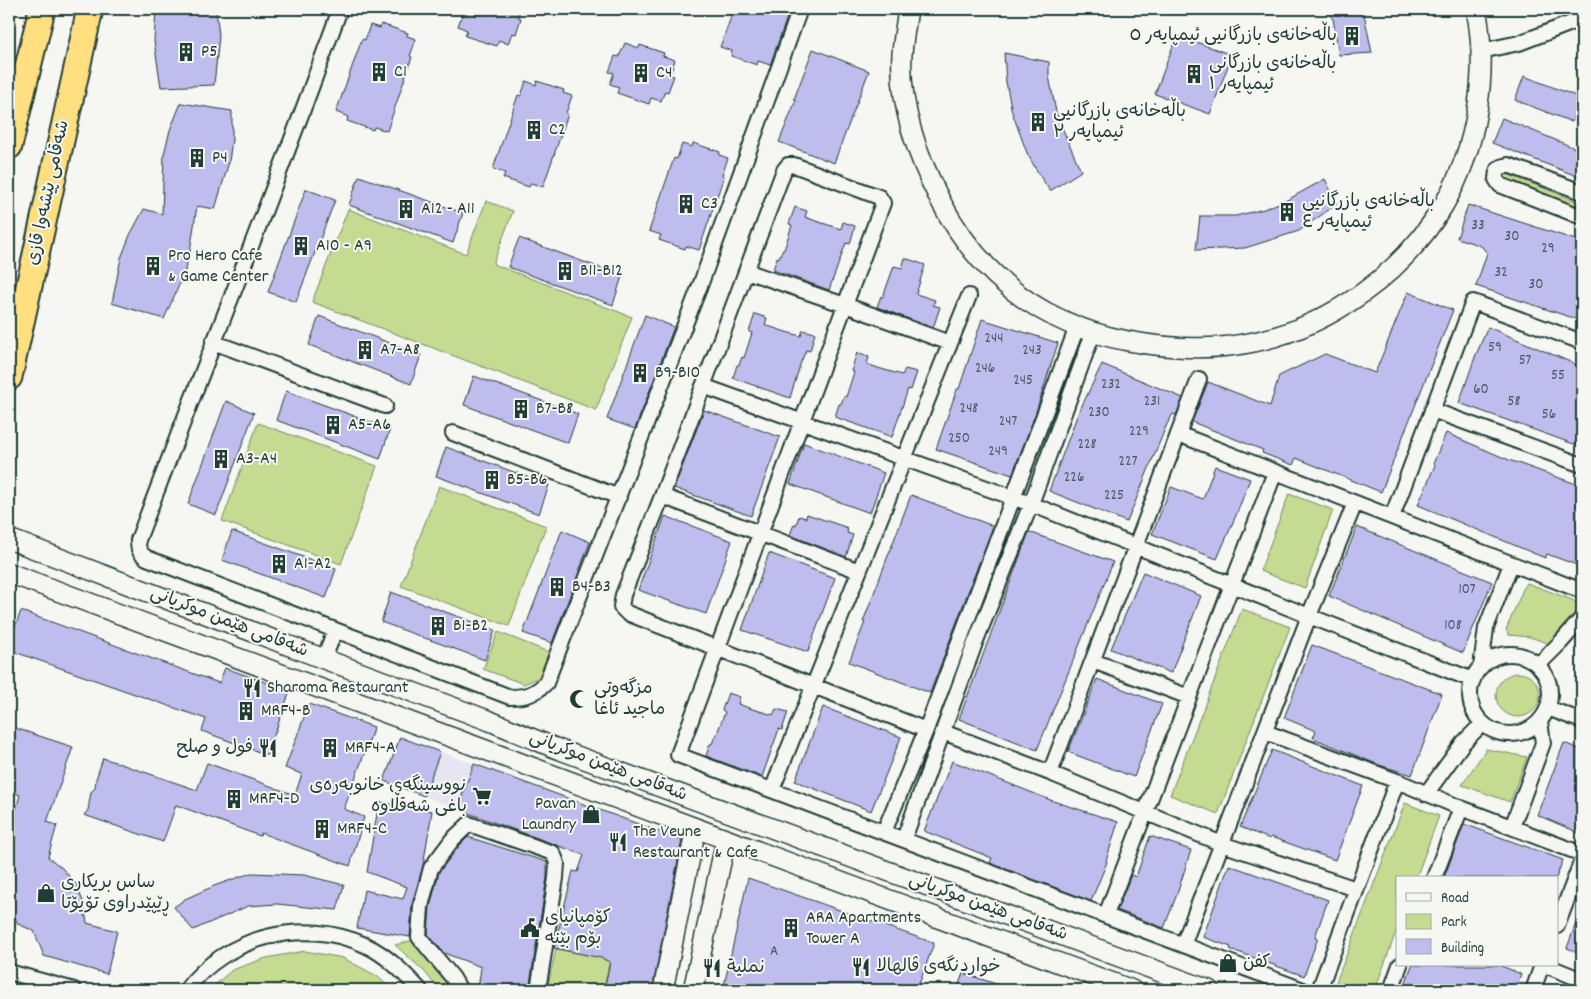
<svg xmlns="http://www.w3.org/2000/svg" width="1591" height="999" viewBox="0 0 1591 999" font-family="Dekko,'Playpen Sans Arabic',sans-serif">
<rect width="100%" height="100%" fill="#f6f6f2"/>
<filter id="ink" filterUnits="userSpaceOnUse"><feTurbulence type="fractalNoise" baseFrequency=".02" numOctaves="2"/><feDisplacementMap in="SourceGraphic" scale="10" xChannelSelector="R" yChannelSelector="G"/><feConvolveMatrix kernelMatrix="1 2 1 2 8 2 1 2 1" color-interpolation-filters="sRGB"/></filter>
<g filter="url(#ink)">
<path fill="#e6e5f1" d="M440,752l34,12 -17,45 -33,-13z"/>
<path fill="#c4db91" stroke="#728c62" d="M1502,172l80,31v9l-84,-32z
M486,201l27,10 -20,53 139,53 -36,93 -284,-108 36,-93 118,45z
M258,423l119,43 -36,98 -119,-43z
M439,486l107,40 -37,100 -108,-40z
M1289,494l44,16 -28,78 -45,-17z
M1527,583l43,16 6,3 3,4 -3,9 -26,29 -20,-7 -21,-2 -3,-5 17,-41z
M1242,609l48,18 -72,187 -48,-19z
M498,632l53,21 -11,24 -16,7 -41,-15z
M1496 695a22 22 0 1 1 44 0a22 22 0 1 1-44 0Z
M1486,749l41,8 -17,45 -48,-17z
M1405,803l34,13 -23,62h-19v51l-22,61h-42z
M414,940l23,25 16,25h-14l-15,-19 -29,-26z
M556,949l54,10 -6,31h-34l-22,-5z
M305,951l38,7 34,18 15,14h-183l23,-20 34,-12z"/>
<path fill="#bfbcee" stroke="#1f3d34" d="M156,9h60l3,27 -5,49 -53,2 -7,-46z
M464,9h56l-2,8 3,1 -5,16 -4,-1 -4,11 -9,-4 -2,6 -32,-10 2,-6 -9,-4z
M734,9h56l-20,56 -12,-4 -1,4 -26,-9 1,-5 -12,-4z
M1325,9h38l9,44 -33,2 -6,-36z
M381,24l27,9 -1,3 9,3 -6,17 2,1 -25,74 -13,-4 -1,3 -26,-9 1,-4 -12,-5 26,-73 3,1 5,-15 10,3z
M1177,35l55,20 -22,59 -55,-20z
M625,43l14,5 1,-3 24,8 -1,3 12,4 -5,15 4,1 -6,16 -3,-1 -4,10 -10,-3 -2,6 -32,-11 2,-6 -9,-3 4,-11 -5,-1 6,-16 4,1z
M813,49l56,22 -35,92 -55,-21 17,-42 -2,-1z
M1004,53l45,9v14l7,36 8,20 17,39 -31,20 -12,-18 -11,-20 -15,-41 -6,-30z
M1524,76l57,22 -9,24 -57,-22z
M526,81l10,4 1,-4 27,9 -1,3 9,3 -6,17 2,1 -25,73 -12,-4 -2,4 -26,-9 2,-5 -12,-4 25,-74 3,1z
M181,103l51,8v28l-3,23 -14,47 -18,-3 -7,46 -6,22 -20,45 -52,-16 9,-45 9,-23 14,-26 18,5 2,-60 6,-24z
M1502,118l80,33v27l-90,-35z
M693,143l27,9 -1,3 9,3 -6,17 2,1 -25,74 -13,-4 -1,3 -26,-9 2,-5 -12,-4 25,-73 3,1 5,-15 10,3z
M359,176l104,37 -10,30 -104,-38z
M1325,179l12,25 -38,27 -54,17 -49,2 4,-34h36l28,-7 25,-10z
M306,189l29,11 -39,102 -28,-10z
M1468,205l114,37v68l-3,10 -103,-34 11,-33 -6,-7 -24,-8z
M795,207l12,4 -2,6 11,4 25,8 2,-7 12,4 -5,18 -4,-1 -17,47 -56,-20 4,-13 2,1 3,-8h2l8,-25 -3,-1z
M519,238l103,38 -9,29 -105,-38z
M905,258l20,7 -9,29 19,6 -2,5 7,2 -7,21 -56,-21 4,-11 2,1 11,-31 8,2z
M1408,292l45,18 -72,182 -85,-34 -3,7 -31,-12 1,-3 -71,-28 16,-40 62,24 9,-30 46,-22 50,19z
M755,314l12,4 -2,7 21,7 15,4 2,-6 12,3 -5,18 -4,-1 -5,12 -11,36 -57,-20 4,-13h2l3,-8 2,1 8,-25 -3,-1z
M645,315l29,12 -39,102 -28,-10z
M319,316l102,39 -10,29 -102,-39z
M982,319l76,24 -23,72 -23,60 -76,-26 21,-60h2z
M1488,327l94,40v80l-123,-44 16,-46z
M857,353l12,4 -2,7 11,4 24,7 3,-6 12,3 -6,18 -3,-1 -16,48 -57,-20 4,-13h2l3,-8 2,1 8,-25 -3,-1z
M1102,364l81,34 -7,17 -3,-1 -6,10 -40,98 -78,-31 28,-75z
M474,376l104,38 -10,29 -104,-38z
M286,391l104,38 -10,30 -104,-39z
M226,401l28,12 -38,102 -28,-11z
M704,410l76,27 -29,79 -77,-28z
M1446,433l63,27 73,26v81l-35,-13 -2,4 -127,-53 17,-40 -2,-1z
M804,443l80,30 -14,40 -80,-29z
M446,447l103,38 -10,29 -103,-38z
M1215,466l35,13 -13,34 -20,46 -65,-25 19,-47 32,12z
M911,495l82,31 -63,167 -81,-31 16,-40h-2z
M807,514l41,14 -1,5 6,2 -7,22 -56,-22 4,-11 2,1 3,-9 7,2z
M665,516l67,25 -26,73 -68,-24z
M1357,527l135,55 -29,71 -134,-57z
M562,530l28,12 -38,101 -29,-10z
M232,531l104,38 -10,29 -104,-38z
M1029,532l84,30 -76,188 -78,-31z
M769,553l66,25 -27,74 -66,-22z
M1143,572l58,24 -30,77 -60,-24z
M391,592l104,38 -10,30 -104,-38z
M21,611l198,72 6,-15 65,23 -23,64 -65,-24 4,-12 -197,-69v-7z
M1312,645l130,49 -30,81 -33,-10 -66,-27 3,-7 -32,-13z
M1097,679l65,25 -28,73 -66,-25z
M728,693l12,4 -2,7 11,4 24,7 3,-6 12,3 -6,18 -3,-1 -17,48 -56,-21 4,-12h2l3,-8h1l9,-24 -3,-2z
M309,704l65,23 -30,82 20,8 -14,49 -89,-33 -1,3 -84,-31 -13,37 -79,-27 4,-5 3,-18 4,-4 1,-9 7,-21 94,32 10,-27 88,32 7,-21 -17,-6z
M823,707l78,30 -30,74 -76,-30z
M9,726l64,21 -26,75 10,3 -9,32 14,11 14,16 8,20 3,19 30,8 -10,43 -63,-18 -10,-25 -16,-7 -4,-8 -1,-9 1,-11 -5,-7v-54l11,-40 -11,-4z
M400,737l40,15 -16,44 -40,-15z
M1564,743l18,7v84l-45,-19z
M1272,750l91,36 -28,74 -64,-23 -1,2 -30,-12z
M952,761l101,40 65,21 -12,39 1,1 -16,39 -101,-38 2,-5 -68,-27z
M474,764l208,76 -30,150h-48l6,-28 -9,-4 -47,-10 19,-77 5,1 6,-17 -127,-46z
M379,802l53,9 -9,55 -11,38 -2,33 -53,-9 7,-38 39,9 4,-12 -40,-15z
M1464,824l99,36 -7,18h-112z
M1150,836l41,14 -14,44 -13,34 -47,-18 14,-35 5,2z
M468,837l79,25v15l-18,113h-51l3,-23 -37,-14 -16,-19 2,-27 9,-35 20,-26z
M1229,865l99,35 -13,37 3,1 -14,38 -74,-27 1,-2 -28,-10z
M251,873l53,2 40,10 -7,25 -60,-6 -29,2 -55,24 -19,-23 11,-8 29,-13z
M748,878l186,65 -17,47h-194z
M1581,909l1,1v44l-15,-6z
M1412,965h87l22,9 -6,16h-112z
M963,973l45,15v2h-51z"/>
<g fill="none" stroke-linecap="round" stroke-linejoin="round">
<g stroke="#1f3d34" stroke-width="18">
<path id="street" d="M340,9c-64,178 -135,354 -202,531 0,9 1,13 9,18l363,139c16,0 25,-3 36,-14l155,-400 99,-274
M1481,51l38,-8 63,-24
M1582,192l-74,-27 -7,2 -4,4 -1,8 4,6 82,32
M746,271l99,34 105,38
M213,342l172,64
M703,386l328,118 278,112 164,64
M1432,410l150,55
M453,433l166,64
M1178,434l404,157
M662,496l197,75
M1392,517l81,-215 109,40
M1470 694a40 40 0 1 1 80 0a40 40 0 1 1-80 0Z
M324,659l11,-29
M1093,661l96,36
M1538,665l23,-23 21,-24
M1481,667l5,-39 25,-64
M1548,708l34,13
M926,730l-299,-117 -6,-6 2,-12 39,-99 122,-326 4,-5h6l85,32 4,6 -205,552 625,235
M943,732l107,41 172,71 134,45
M1265,732l132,49 64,27 121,46
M1050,773l149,-394
M772,790l197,-494
M1426,794l37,-51 20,-20
M1512,827l31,-84 -3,-22
M884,832l42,-102 151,-403
M904,839l71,-196 56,-139 62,-171
M1434,878l27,-70
M1106,915l169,-443
M1557,926l25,-66
M1183,945l126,-329 46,-113
M1545,965l37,15
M9,972l65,18
M186,990c40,-54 118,-73 179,-45 22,10 39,28 55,45
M460,990l-7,-12 -34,-41 2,-31 10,-38 21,-28 17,-16 84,29 4,10 -1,15 -18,112
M1319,990l78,-209
M1391,990l9,-25
M1533,990l9,-25"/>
</g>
<g stroke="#1f3d34" stroke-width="22">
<path id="secondary" d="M908,9c-2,15 -5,30 -6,45 -3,52 15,101 38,146 40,77 103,125 188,141 43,8 84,10 126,1 77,-16 149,-69 189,-136 34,-57 46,-133 33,-197
M9,539l315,120 166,62 65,27 654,242
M9,573l1123,417
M663,990l33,-162
M693,990l33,-150"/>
</g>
<g stroke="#1f3d34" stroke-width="29">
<path id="highway" d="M9,146l33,-137
M9,377l81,-368"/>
</g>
<use href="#street" stroke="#f6f6f2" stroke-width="14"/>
<use href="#secondary" stroke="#f6f6f2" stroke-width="19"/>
<use href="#highway" stroke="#ffdf80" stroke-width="25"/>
</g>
</g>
<defs>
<g id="building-bare" transform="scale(1.5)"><path d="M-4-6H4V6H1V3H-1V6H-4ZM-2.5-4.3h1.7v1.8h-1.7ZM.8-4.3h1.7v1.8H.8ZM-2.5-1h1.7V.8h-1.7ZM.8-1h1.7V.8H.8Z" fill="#1f3d34" stroke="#f6f6f2" stroke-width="2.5" paint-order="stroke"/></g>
<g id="restaurant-bare" transform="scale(1.5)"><path d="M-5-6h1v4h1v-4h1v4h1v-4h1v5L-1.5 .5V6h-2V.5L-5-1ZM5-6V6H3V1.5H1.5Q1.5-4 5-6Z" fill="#1f3d34" stroke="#f6f6f2" stroke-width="2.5" paint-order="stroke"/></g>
<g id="mosque-bare" transform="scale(1.5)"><path d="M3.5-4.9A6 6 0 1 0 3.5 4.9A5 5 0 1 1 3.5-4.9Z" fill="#1f3d34" stroke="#f6f6f2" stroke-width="2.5" paint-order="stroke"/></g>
<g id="supermarket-bare" transform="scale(1.5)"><path d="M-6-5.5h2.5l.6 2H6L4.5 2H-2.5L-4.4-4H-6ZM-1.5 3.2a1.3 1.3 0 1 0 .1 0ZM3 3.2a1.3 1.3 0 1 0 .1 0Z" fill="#1f3d34" stroke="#f6f6f2" stroke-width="2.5" paint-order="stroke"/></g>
<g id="shop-bare" transform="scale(1.5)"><path d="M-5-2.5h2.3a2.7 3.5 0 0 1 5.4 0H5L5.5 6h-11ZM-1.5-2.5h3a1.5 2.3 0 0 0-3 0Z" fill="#1f3d34" stroke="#f6f6f2" stroke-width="2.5" paint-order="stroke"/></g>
<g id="civic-bare" transform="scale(1.5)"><path d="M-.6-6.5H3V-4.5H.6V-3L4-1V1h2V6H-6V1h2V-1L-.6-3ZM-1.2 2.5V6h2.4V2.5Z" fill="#1f3d34" stroke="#f6f6f2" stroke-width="2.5" paint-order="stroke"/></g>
</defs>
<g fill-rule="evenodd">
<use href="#building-bare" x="1352" y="36"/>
<use href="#building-bare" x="186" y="52"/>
<use href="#building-bare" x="379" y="72"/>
<use href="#building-bare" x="641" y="73"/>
<use href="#building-bare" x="1194" y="74"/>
<use href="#building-bare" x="1038" y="122"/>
<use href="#building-bare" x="534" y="130"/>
<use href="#building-bare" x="197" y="158"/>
<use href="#building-bare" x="686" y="204"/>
<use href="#building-bare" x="406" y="209"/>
<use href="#building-bare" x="1287" y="212"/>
<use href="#building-bare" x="301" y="246"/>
<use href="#building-bare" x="153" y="266"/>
<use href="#building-bare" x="565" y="271"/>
<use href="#building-bare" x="365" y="350"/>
<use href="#building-bare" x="640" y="373"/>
<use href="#building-bare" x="521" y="409"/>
<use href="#building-bare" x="333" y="425"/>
<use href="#building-bare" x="221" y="459"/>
<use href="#building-bare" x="492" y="480"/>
<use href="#building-bare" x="279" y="564"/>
<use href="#building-bare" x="557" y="587"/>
<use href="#building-bare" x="438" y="626"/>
<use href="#restaurant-bare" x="252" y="688"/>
<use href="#mosque-bare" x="579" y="699"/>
<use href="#building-bare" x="246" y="711"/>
<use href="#restaurant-bare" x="268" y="748"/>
<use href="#building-bare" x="330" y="748"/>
<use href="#supermarket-bare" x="482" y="796"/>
<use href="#building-bare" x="234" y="799"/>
<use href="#shop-bare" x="591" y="814"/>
<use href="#building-bare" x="322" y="829"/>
<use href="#restaurant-bare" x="618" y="842"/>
<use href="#shop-bare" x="46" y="893"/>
<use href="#civic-bare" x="530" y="928"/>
<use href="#building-bare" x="791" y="928"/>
<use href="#shop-bare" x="1228" y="963"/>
<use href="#restaurant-bare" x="861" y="967"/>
<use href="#restaurant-bare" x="712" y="968"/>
</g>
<g text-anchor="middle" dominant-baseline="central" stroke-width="4" stroke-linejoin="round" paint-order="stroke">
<g font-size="15" fill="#475d62">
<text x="1478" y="226">33</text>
<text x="1512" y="237">30</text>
<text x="1548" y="249">29</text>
<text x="1501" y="273">32</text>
<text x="1536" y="285">30</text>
<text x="994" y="339">244</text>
<text x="1495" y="348">59</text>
<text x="1032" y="351">243</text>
<text x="1525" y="361">57</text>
<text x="985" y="369">246</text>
<text x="1558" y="376">55</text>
<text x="1023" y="381">245</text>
<text x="1111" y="385">232</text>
<text x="1481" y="390">60</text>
<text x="1152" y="402">231</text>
<text x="1514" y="402">58</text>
<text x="969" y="409">248</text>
<text x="1099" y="413">230</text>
<text x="1549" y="415">56</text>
<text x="1008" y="422">247</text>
<text x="1139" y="432">229</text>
<text x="959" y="439">250</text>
<text x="1087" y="445">228</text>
<text x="998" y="452">249</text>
<text x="1128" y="462">227</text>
<text x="1074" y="478">226</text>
<text x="1114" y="496">225</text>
<text x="1467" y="590">107</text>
<text x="1453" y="626">108</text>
<text x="774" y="952">A</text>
</g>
<g font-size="18" fill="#1f3d34" stroke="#f6f6f2" text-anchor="start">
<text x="1337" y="36" text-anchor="end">باڵەخانەی بازرگانیی ئیمپایەر ٥</text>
<text x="201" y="52">P5</text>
<text x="1209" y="64">باڵەخانەی بازرگانی<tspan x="1209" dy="21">ئیمپایەر ١</tspan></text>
<text x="394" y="72">C1</text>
<text x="656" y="73">C4</text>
<text x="1053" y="112">باڵەخانەی بازرگانیی<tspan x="1053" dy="21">ئیمپایەر ٣</tspan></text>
<text x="549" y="130">C2</text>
<text x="212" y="158">P4</text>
<text x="1302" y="202">باڵەخانەی بازرگانیی<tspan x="1302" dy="21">ئیمپایەر ٤</tspan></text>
<text x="701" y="204">C3</text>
<text x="421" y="209">A12 - A11</text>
<text x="316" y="246">A10 - A9</text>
<text x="168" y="256">Pro Hero Cafe<tspan x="168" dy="21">&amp; Game Center</tspan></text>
<text x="580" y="271">B11-B12</text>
<text x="380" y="350">A7-A8</text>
<text x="655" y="373">B9-B10</text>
<text x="536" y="409">B7-B8</text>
<text x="348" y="425">A5-A6</text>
<text x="236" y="459">A3-A4</text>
<text x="507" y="480">B5-B6</text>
<text x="294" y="564">A1-A2</text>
<text x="572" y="587">B4-B3</text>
<text x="453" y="626">B1-B2</text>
<text x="267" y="688">Sharoma Restaurant</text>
<text x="594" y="689">مزگەوتی<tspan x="594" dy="21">ماجید ئاغا</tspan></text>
<text x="261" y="711">MRF4-B</text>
<text x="253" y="748" text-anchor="end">فول و صلح</text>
<text x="345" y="748">MRF4-A</text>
<text x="467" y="786" text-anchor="end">نووسینگەی خانوبەرەی<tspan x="467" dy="21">باغی شەقڵاوە</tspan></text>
<text x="249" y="799">MRF4-D</text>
<text x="576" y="804" text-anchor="end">Pavan<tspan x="576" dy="21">Laundry</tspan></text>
<text x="337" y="829">MRF4-C</text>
<text x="633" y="832">The Veune<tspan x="633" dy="21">Restaurant &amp; Cafe</tspan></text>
<text x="61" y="883">ساس بریکاری<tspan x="61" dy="21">ڕێپێدراوی تۆیۆتا</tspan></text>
<text x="545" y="918">کۆمپانیای<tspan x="545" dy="21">بۆم بێنە</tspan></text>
<text x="806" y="918">ARA Apartments<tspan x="806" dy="21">Tower A</tspan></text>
<text x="1243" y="963">كفن</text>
<text x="876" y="967">خواردنگەی ڤالهالا</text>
<text x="727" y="968">نملية</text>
</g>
<g font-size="18" fill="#1f3d34" stroke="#f6f6f2">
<text transform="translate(49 193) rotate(-78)">شەقامی پێشەوا قازی</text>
<text transform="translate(229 623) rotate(21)">شەقامی هێمن موکریانی</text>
<text transform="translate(608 767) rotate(21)">شەقامی هێمن موکریانی</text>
<text transform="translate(988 908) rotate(20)">شەقامی هێمن موکریانی</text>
</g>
</g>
<rect width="1591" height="999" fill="none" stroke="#f6f6f2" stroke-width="30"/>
<rect x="15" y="15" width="1561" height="969" fill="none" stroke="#1f3d34" stroke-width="2" filter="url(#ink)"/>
<rect x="1396" y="876" width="162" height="90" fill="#f6f6f2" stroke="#a0aca6"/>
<rect x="1406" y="893" width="25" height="8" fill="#f6f6f2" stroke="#a0aca6"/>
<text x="1441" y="902" font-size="15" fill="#1f3d34">Road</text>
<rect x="1406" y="914" width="25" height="15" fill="#c4db91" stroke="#a0aca6"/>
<text x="1441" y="926" font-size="15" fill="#1f3d34">Park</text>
<rect x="1406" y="939" width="25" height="15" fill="#bfbcee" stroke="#a0aca6"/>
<text x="1441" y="952" font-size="15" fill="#1f3d34">Building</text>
</svg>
